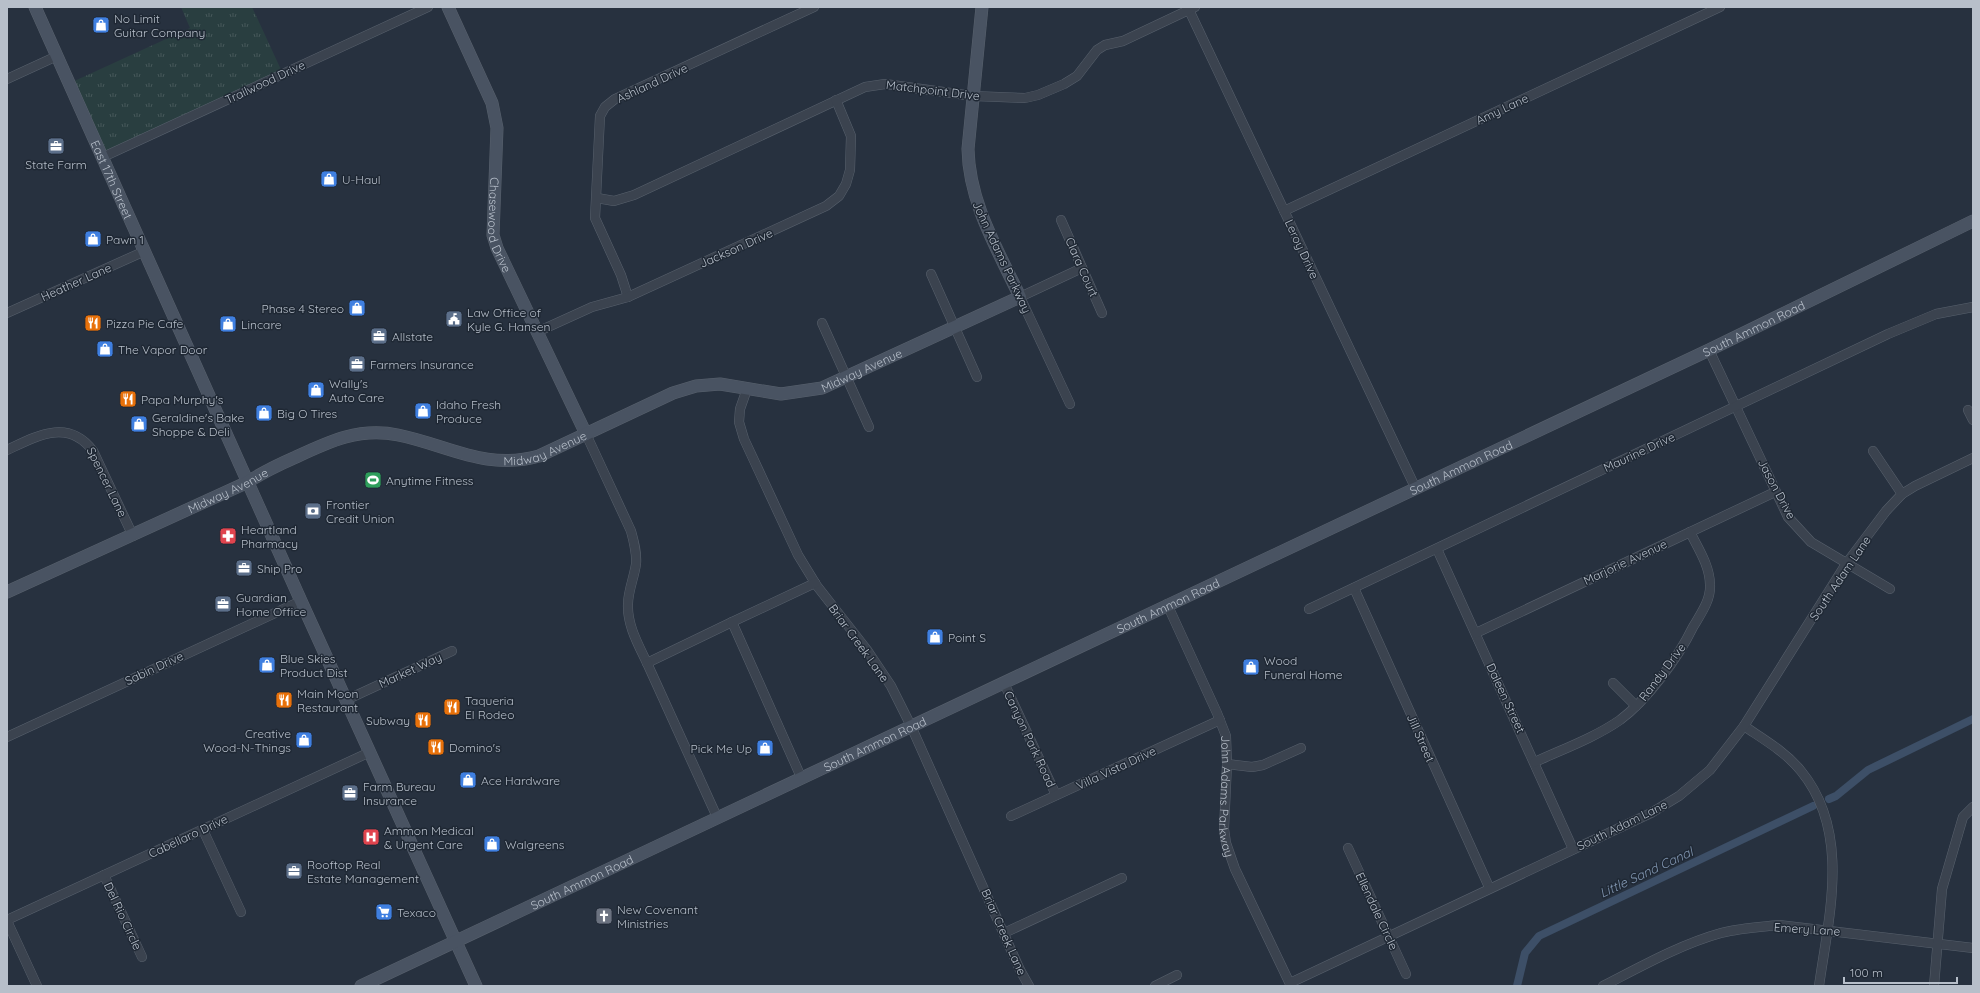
<svg xmlns="http://www.w3.org/2000/svg" width="1980" height="993" viewBox="0 0 1980 993" font-family="Quicksand,sans-serif">
<defs>
<pattern id="grass-tufts" width="24" height="20" patternUnits="userSpaceOnUse"><rect width="24" height="20" fill="#293e40"/><path d="M3 7l-1-3M5 7V3M7 7l1-3M15 17l-1-3M17 17v-4M19 17l1-3" fill="none" stroke="#46585a"/></pattern>
</defs>
<rect width="100%" height="100%" fill="#27313f"/>
<path fill="url(#grass-tufts)" d="M181,7h71l31,67 -180,83 -33,-74 120,-55z"/>
<g fill="none" stroke-linecap="round" stroke-linejoin="round">
<path stroke="#3d4f67" stroke-width="8" d="M1829,799l7,-3 32,-26 105,-51
M1517,986l8,-33 14,-17 274,-130"/>
<g stroke="#58616d" stroke-width="10">
<g id="street">
<path d="M1189,10l226,477"/>
<path d="M7,79l50,-23"/>
<path d="M103,157l325,-150"/>
<path d="M597,198l17,3 20,-6 231,-108 20,-3 88,12 52,2 13,-3 26,-11 13,-8 20,-26 8,-5 18,-4 72,-34"/>
<path d="M1284,211l436,-204"/>
<path d="M1061,220l41,93"/>
<path d="M931,274l46,103"/>
<path d="M628,297l-7,-22 -26,-57 5,-102 5,-9 10,-8 199,-92"/>
<path d="M7,313l138,-62"/>
<path d="M822,323l47,104"/>
<path d="M537,332l55,-25 36,-10 198,-91 13,-10 7,-12 4,-14 1,-34 -15,-36"/>
<path d="M1709,350l79,167 23,25 79,47"/>
<path d="M747,389l-7,20 -1,13 5,17 54,116 19,31 50,64 24,36 20,40 109,244 9,16"/>
<path d="M1070,404l-50,-107 62,-29"/>
<path d="M1968,410l5,10"/>
<path d="M586,434l45,97c3,11 6,22 5,33 -2,14 -8,27 -8,40 -1,21 10,40 19,59l85,-41"/>
<path d="M7,450c30,-14 61,-32 86,1l40,85"/>
<path d="M1873,451l29,43"/>
<path d="M1437,549l136,300"/>
<path d="M1354,588l135,299"/>
<path id="s1" d="M1167,604l50,109 9,23 1,28 -3,65 2,14 9,26 56,117"/>
<path d="M1309,609l579,-275 48,-20 37,-7"/>
<path d="M1476,633l299,-141"/>
<path d="M647,663l70,154"/>
<path d="M1004,683l52,112"/>
<path d="M1613,683l23,23"/>
<path d="M346,700l106,-49"/>
<path d="M1744,726c19,13 42,26 57,45 50,61 28,144 18,215"/>
<path d="M7,737l294,-136"/>
<path d="M1535,762c28,-13 59,-24 85,-42 27,-20 58,-62 73,-93 7,-12 18,-27 17,-42 0,-19 -12,-37 -20,-53"/>
<path d="M1227,764l25,3 11,-2 38,-17"/>
<path d="M801,777l-69,-155 83,-39"/>
<path d="M1011,816l209,-96"/>
<path d="M203,830l38,82"/>
<path d="M1348,848l58,126"/>
<path d="M104,875l38,82"/>
<path d="M7,920l363,-168"/>
<path d="M7,921l30,65"/>
<path d="M1004,933l118,-55"/>
<path d="M1290,983l361,-170 28,-17 31,-26 34,-44 102,-162 40,-53 16,-17 13,-8 58,-28"/>
<path d="M1155,986l22,-11"/>
<path d="M1603,986c37,-19 78,-42 118,-53 19,-5 39,-6 58,-8l194,23"/>
<path d="M1934,986l8,-97 21,-72 10,-10"/>
</g>
</g>
<g stroke="#58616d" stroke-width="13">
<g id="secondary">
<path id="s2" d="M35,7l266,594 175,385"/>
<path id="s3" d="M448,7l44,96 5,25 -4,107 4,13 89,186"/>
<path id="s4" d="M7,592l241,-110c15,-10 32,-18 48,-25 34,-16 64,-30 102,-22 50,10 87,36 141,21l134,-63 23,-7 24,-2 61,10 41,-6 198,-91c-22,-47 -51,-94 -52,-148l14,-142"/>
<path id="s5" d="M361,986l1348,-636 264,-129"/>
</g>
</g>
<use href="#street" stroke="#3b434f" stroke-width="9"/>
<use href="#secondary" stroke="#495362" stroke-width="12"/>
</g>
<defs>
<g id="shop-square" transform="scale(0.9)"><rect x="-9" y="-9" width="18" height="18" rx="4" fill="#3f7fe0" stroke="#1f2834"/><path d="M-5-2.5h2.3a2.7 3.5 0 0 1 5.4 0H5L5.5 6h-11ZM-1.5-2.5h3a1.5 2.3 0 0 0-3 0Z" fill="#fff"/></g>
<g id="office-square" transform="scale(0.9)"><rect x="-9" y="-9" width="18" height="18" rx="4" fill="#5c6f8a" stroke="#1f2834"/><path d="M-6-3h4V-5.5h4V-3h4V5H-6ZM-1-4.5V-3h2v-1.5ZM-6 0V1H6V0Z" fill="#fff"/></g>
<g id="civic-square" transform="scale(0.9)"><rect x="-9" y="-9" width="18" height="18" rx="4" fill="#5c6f8a" stroke="#1f2834"/><path d="M-.6-6.5H3V-4.5H.6V-3L4-1V1h2V6H-6V1h2V-1L-.6-3ZM-1.2 2.5V6h2.4V2.5Z" fill="#fff"/></g>
<g id="restaurant-square" transform="scale(0.9)"><rect x="-9" y="-9" width="18" height="18" rx="4" fill="#e8710a" stroke="#1f2834"/><path d="M-5-6h1v4h1v-4h1v4h1v-4h1v5L-1.5 .5V6h-2V.5L-5-1ZM5-6V6H3V1.5H1.5Q1.5-4 5-6Z" fill="#fff"/></g>
<g id="stadium-square" transform="scale(0.9)"><rect x="-9" y="-9" width="18" height="18" rx="4" fill="#2e9e5b" stroke="#1f2834"/><path d="M0-5a6.5 5 0 1 0 0 10a6.5 5 0 1 0 0-10ZM-3.5-1.8h7v3.6h-7Z" fill="#fff"/></g>
<g id="bank-square" transform="scale(0.9)"><rect x="-9" y="-9" width="18" height="18" rx="4" fill="#5c6f8a" stroke="#1f2834"/><path d="M-6-4H6V4H-6ZM0-2.3a2.3 2.3 0 1 0 0 4.6a2.3 2.3 0 1 0 0-4.6Z" fill="#fff"/></g>
<g id="pharmacy-square" transform="scale(0.9)"><rect x="-9" y="-9" width="18" height="18" rx="4" fill="#e0444e" stroke="#1f2834"/><path d="M-2-6h4v4h4v4h-4v4h-4v-4h-4v-4h4Z" fill="#fff"/></g>
<g id="hospital-square" transform="scale(0.9)"><rect x="-9" y="-9" width="18" height="18" rx="4" fill="#e0444e" stroke="#1f2834"/><path d="M-5-5h3v3.5h4V-5h3V5h-3V1.5h-4V5h-3Z" fill="#fff"/></g>
<g id="supermarket-square" transform="scale(0.9)"><rect x="-9" y="-9" width="18" height="18" rx="4" fill="#3f7fe0" stroke="#1f2834"/><path d="M-6-5.5h2.5l.6 2H6L4.5 2H-2.5L-4.4-4H-6ZM-1.5 3.2a1.3 1.3 0 1 0 .1 0ZM3 3.2a1.3 1.3 0 1 0 .1 0Z" fill="#fff"/></g>
<g id="church-square" transform="scale(0.9)"><rect x="-9" y="-9" width="18" height="18" rx="4" fill="#6b7280" stroke="#1f2834"/><path d="M-1.2-6h2.4v3.5h3.3v2.4h-3.3V6h-2.4V-.1h-3.3v-2.4h3.3Z" fill="#fff"/></g>
</defs>
<g fill-rule="evenodd">
<use href="#shop-square" x="101" y="25"/>
<use href="#office-square" x="56" y="146"/>
<use href="#shop-square" x="329" y="179"/>
<use href="#shop-square" x="93" y="239"/>
<use href="#shop-square" x="357" y="308"/>
<use href="#civic-square" x="454" y="319"/>
<use href="#restaurant-square" x="93" y="323"/>
<use href="#shop-square" x="228" y="324"/>
<use href="#office-square" x="379" y="336"/>
<use href="#shop-square" x="105" y="349"/>
<use href="#office-square" x="357" y="364"/>
<use href="#shop-square" x="316" y="390"/>
<use href="#restaurant-square" x="128" y="399"/>
<use href="#shop-square" x="423" y="411"/>
<use href="#shop-square" x="264" y="413"/>
<use href="#shop-square" x="139" y="424"/>
<use href="#stadium-square" x="373" y="480"/>
<use href="#bank-square" x="313" y="511"/>
<use href="#pharmacy-square" x="228" y="536"/>
<use href="#office-square" x="244" y="568"/>
<use href="#office-square" x="223" y="604"/>
<use href="#shop-square" x="935" y="637"/>
<use href="#shop-square" x="267" y="665"/>
<use href="#shop-square" x="1251" y="667"/>
<use href="#restaurant-square" x="284" y="700"/>
<use href="#restaurant-square" x="452" y="707"/>
<use href="#restaurant-square" x="423" y="720"/>
<use href="#shop-square" x="304" y="740"/>
<use href="#restaurant-square" x="436" y="747"/>
<use href="#shop-square" x="765" y="748"/>
<use href="#shop-square" x="468" y="780"/>
<use href="#office-square" x="350" y="793"/>
<use href="#hospital-square" x="371" y="837"/>
<use href="#shop-square" x="492" y="844"/>
<use href="#office-square" x="294" y="871"/>
<use href="#supermarket-square" x="384" y="912"/>
<use href="#church-square" x="604" y="916"/>
</g>
<g text-anchor="middle" dominant-baseline="central" stroke-width="3" stroke-linejoin="round" paint-order="stroke">
<g font-size="12" fill="#b7bfca" stroke="#1f2834" text-anchor="start">
<text x="114" y="18">No Limit<tspan x="114" dy="14">Guitar Company</tspan></text>
<text x="56" y="164" text-anchor="middle">State Farm</text>
<text x="342" y="179">U-Haul</text>
<text x="106" y="239">Pawn 1</text>
<text x="344" y="308" text-anchor="end">Phase 4 Stereo</text>
<text x="467" y="312">Law Office of<tspan x="467" dy="14">Kyle G. Hansen</tspan></text>
<text x="106" y="323">Pizza Pie Cafe</text>
<text x="241" y="324">Lincare</text>
<text x="392" y="336">Allstate</text>
<text x="118" y="349">The Vapor Door</text>
<text x="370" y="364">Farmers Insurance</text>
<text x="329" y="383">Wally's<tspan x="329" dy="14">Auto Care</tspan></text>
<text x="141" y="399">Papa Murphy's</text>
<text x="436" y="404">Idaho Fresh<tspan x="436" dy="14">Produce</tspan></text>
<text x="277" y="413">Big O Tires</text>
<text x="152" y="417">Geraldine's Bake<tspan x="152" dy="14">Shoppe &amp; Deli</tspan></text>
<text x="386" y="480">Anytime Fitness</text>
<text x="326" y="504">Frontier<tspan x="326" dy="14">Credit Union</tspan></text>
<text x="241" y="529">Heartland<tspan x="241" dy="14">Pharmacy</tspan></text>
<text x="257" y="568">Ship Pro</text>
<text x="236" y="597">Guardian<tspan x="236" dy="14">Home Office</tspan></text>
<text x="948" y="637">Point S</text>
<text x="280" y="658">Blue Skies<tspan x="280" dy="14">Product Dist</tspan></text>
<text x="1264" y="660">Wood<tspan x="1264" dy="14">Funeral Home</tspan></text>
<text x="297" y="693">Main Moon<tspan x="297" dy="14">Restaurant</tspan></text>
<text x="465" y="700">Taqueria<tspan x="465" dy="14">El Rodeo</tspan></text>
<text x="410" y="720" text-anchor="end">Subway</text>
<text x="291" y="733" text-anchor="end">Creative<tspan x="291" dy="14">Wood-N-Things</tspan></text>
<text x="449" y="747">Domino's</text>
<text x="752" y="748" text-anchor="end">Pick Me Up</text>
<text x="481" y="780">Ace Hardware</text>
<text x="363" y="786">Farm Bureau<tspan x="363" dy="14">Insurance</tspan></text>
<text x="384" y="830">Ammon Medical<tspan x="384" dy="14">&amp; Urgent Care</tspan></text>
<text x="505" y="844">Walgreens</text>
<text x="307" y="864">Rooftop Real<tspan x="307" dy="14">Estate Management</tspan></text>
<text x="617" y="909">New Covenant<tspan x="617" dy="14">Ministries</tspan></text>
<text x="397" y="912">Texaco</text>
</g>
<g font-size="12" fill="#b7bfca" stroke="#1f2834">
<text transform="translate(265 82) rotate(-25)">Trailwood Drive</text>
<text transform="translate(652 83) rotate(-25)">Ashland Drive</text>
<text transform="translate(933 90) rotate(7)">Matchpoint Drive</text>
<text transform="translate(1502 109) rotate(-25)">Amy Lane</text>
<text stroke="none"><textPath href="#s2" startOffset="189">East 17th Street</textPath></text>
<text stroke="none"><textPath href="#s3" startOffset="229">Chasewood Drive</textPath></text>
<text transform="translate(736 248) rotate(-24)">Jackson Drive</text>
<text transform="translate(1302 249) rotate(65)">Leroy Drive</text>
<text transform="translate(1002 257) rotate(65)">John Adams Parkway</text>
<text transform="translate(1082 267) rotate(66)">Clara Court</text>
<text transform="translate(76 282) rotate(-24)">Heather Lane</text>
<text stroke="none"><textPath href="#s5" startOffset="1540">South Ammon Road</textPath></text>
<text stroke="none"><textPath href="#s4" startOffset="913">Midway Avenue</textPath></text>
<text stroke="none"><textPath href="#s4" startOffset="578">Midway Avenue</textPath></text>
<text transform="translate(1639 452) rotate(-25)">Maurine Drive</text>
<text stroke="none"><textPath href="#s5" startOffset="1216">South Ammon Road</textPath></text>
<text transform="translate(107 482) rotate(64)">Spencer Lane</text>
<text transform="translate(1777 489) rotate(62)">Jason Drive</text>
<text stroke="none"><textPath href="#s4" startOffset="243">Midway Avenue</textPath></text>
<text transform="translate(1625 562) rotate(-25)">Marjorie Avenue</text>
<text transform="translate(1840 578) rotate(-56)">South Adam Lane</text>
<text stroke="none"><textPath href="#s5" startOffset="892">South Ammon Road</textPath></text>
<text transform="translate(859 643) rotate(54)">Briar Creek Lane</text>
<text transform="translate(154 668) rotate(-25)">Sabin Drive</text>
<text transform="translate(410 670) rotate(-25)">Market Way</text>
<text transform="translate(1662 672) rotate(-53)">Randy Drive</text>
<text transform="translate(1506 698) rotate(65)">Daleen Street</text>
<text transform="translate(1421 738) rotate(66)">Jill Street</text>
<text transform="translate(1030 739) rotate(65)">Canyon Park Road</text>
<text stroke="none"><textPath href="#s5" startOffset="568">South Ammon Road</textPath></text>
<text transform="translate(1116 768) rotate(-25)">Villa Vista Drive</text>
<text stroke="none"><textPath href="#s1" startOffset="205">John Adams Parkway</textPath></text>
<text transform="translate(1622 825) rotate(-26)">South Adam Lane</text>
<text transform="translate(188 836) rotate(-25)">Cabellaro Drive</text>
<text stroke="none"><textPath href="#s5" startOffset="244">South Ammon Road</textPath></text>
<text transform="translate(1377 911) rotate(65)">Ellendale Circle</text>
<text transform="translate(123 916) rotate(65)">Del Rio Circle</text>
<text transform="translate(1807 929) rotate(4)">Emery Lane</text>
<text transform="translate(1004 932) rotate(66)">Briar Creek Lane</text>
</g>
<g font-size="13" font-style="italic" fill="#8095b0" stroke="#1f2834">
<text transform="translate(1646 872) rotate(-25)">Little Sand Canal</text>
</g>
</g>
<rect width="1980" height="993" fill="none" stroke="#b7bfca" stroke-width="16"/>
<path d="M1844 977v6h113v-6" fill="none" stroke="#b7bfca" stroke-width="2"/>
<text x="1850" y="977" font-size="12" fill="#b7bfca" stroke="#1f2834" stroke-width="3" paint-order="stroke">100 m</text>
</svg>
